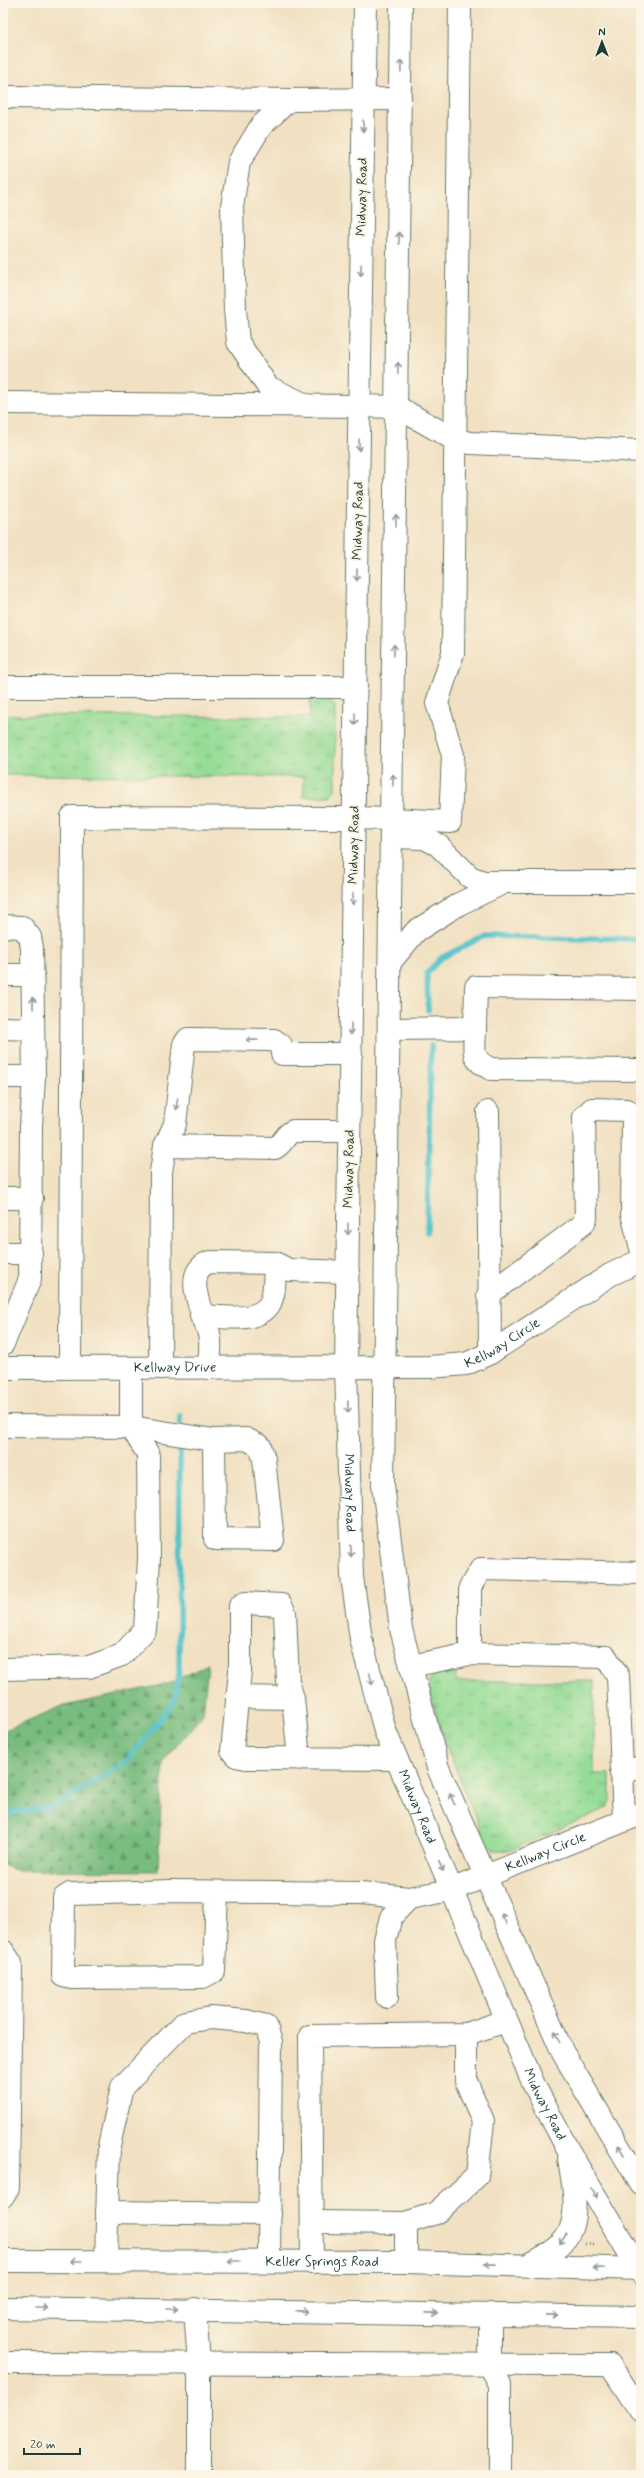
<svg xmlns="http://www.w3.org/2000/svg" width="644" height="2478" viewBox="0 0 644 2478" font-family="Mynerve,sans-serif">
<defs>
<pattern id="grass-tufts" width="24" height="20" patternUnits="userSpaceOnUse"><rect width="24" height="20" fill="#96dc96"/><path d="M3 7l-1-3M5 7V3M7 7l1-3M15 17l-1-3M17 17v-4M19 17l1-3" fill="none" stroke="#7ab47b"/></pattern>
<pattern id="forest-firs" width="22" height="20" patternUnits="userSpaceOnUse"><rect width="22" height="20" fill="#78bc7f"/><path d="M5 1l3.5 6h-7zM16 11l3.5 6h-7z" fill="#629a69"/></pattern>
</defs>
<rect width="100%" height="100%" fill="#fcf5e5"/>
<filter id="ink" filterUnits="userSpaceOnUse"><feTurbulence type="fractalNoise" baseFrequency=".025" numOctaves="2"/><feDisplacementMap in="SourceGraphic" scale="8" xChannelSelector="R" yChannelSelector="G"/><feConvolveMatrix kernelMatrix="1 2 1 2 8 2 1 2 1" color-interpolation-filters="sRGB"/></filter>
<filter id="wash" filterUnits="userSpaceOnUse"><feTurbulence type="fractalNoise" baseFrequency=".012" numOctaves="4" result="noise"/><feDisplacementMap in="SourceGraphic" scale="16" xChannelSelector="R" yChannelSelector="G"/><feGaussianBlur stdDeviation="0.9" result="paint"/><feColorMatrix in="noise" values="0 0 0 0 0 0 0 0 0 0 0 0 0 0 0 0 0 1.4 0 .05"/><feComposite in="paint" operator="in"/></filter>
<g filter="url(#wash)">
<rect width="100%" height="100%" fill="#f1e1c2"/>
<path fill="url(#grass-tufts)" stroke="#5a8c65" d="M310,694l19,5 6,7v84l-5,6 -27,1 1,-20 -301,-2v-60l307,2z
M456,1666v15h138v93h16v26l-3,8 -96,42h-18l-9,-11 -38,-94 -18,-57c0,-15 16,-18 28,-22z"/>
<path fill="url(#forest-firs)" stroke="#4c7c5a" d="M208,1664l-5,50 -40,48 -5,109 -142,-1 -13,-5v-134l57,-24 111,-24z"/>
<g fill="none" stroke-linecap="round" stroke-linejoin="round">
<path stroke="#55c3c9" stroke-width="5.5" d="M428,1010l-1,-37 14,-15 44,-22 156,3
M427,1232l4,-186
M180,1424v-8
M3,1814l49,-7 73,-44 49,-61 5,-29 1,-226"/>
</g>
</g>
<g filter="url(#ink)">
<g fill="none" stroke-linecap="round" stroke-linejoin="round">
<g stroke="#687666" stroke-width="24">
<g id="minor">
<path d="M3,97l286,3"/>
<path d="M3,403l356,3"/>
<path d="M308,406l-40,-19 -30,-45 -3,-32 -3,-103 7,-45 22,-36 28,-26 111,-1"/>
<path d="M397,407l58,33 16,3 170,8"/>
<path d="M3,687h353"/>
<path d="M392,819l58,3 3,-67 -16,-52 16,-50 7,-650"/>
<path d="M392,837l32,1 14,7 32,32 14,5h157"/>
<path d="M3,926l19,1 8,10 2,11 2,129 -3,49 -1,153 -27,65"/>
<path d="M391,961l25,-30 43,-27 44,-21"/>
<path d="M3,975h30"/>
<path d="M3,1028l30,1"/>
<path d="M475,1028l1,-41 165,2"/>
<path d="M390,1029l85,-1c0,22 -6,31 16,41l150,1"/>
<path d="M3,1077h31"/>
<path d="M488,1112l2,241"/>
<path d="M165,1146l110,2c9,-5 9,-13 18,-17h56"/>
<path d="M3,1198h29"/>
<path d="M3,1253h28"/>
<path d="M488,1295l95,-71 3,-6 -2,-101 8,-8 35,1 6,7 -1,97 9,34"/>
<path d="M201,1316c19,0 55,8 68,-11 7,-11 5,-30 6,-42"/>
<path id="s1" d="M3,1368l427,-1 36,-3 24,-11 120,-78 31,-15"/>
<path d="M70,1368l2,-551 282,1"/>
<path d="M131,1368v59l83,13 1,99 58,1 -9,-81 -4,-13 -14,-7 -32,1"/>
<path d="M160,1368l1,-196 4,-26 10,-22 9,-80 4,-5 86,1 7,5 1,9h69"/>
<path d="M209,1368c0,-10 3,-24 0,-34 -5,-19 -29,-63 1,-72l65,1 14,7 59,2"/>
<path d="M3,1426l128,1 17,27 1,105 -4,71 -23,25 -33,12 -86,2"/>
<path d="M470,1654v-67l11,-18 160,4"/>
<path d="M411,1666l59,-12 136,3 12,19 6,143"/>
<path d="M237,1697l56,1"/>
<path d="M299,1759l-6,-61 -5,-16 -3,-69 -4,-8 -36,-2 -5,3v65l-8,80 4,5 10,2 150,1"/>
<path d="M621,1773l20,-6"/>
<path id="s2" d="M217,1892l-3,79 -11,6 -131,1 -9,-2 1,-78 6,-4 102,-3 189,2 48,5 42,-8 190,-76"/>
<path d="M3,1951l8,12 -3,225 -5,8"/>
<path d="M387,1997l-2,-57 6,-23 18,-19"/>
<path d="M107,2212l163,2"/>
<path d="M312,2222l94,1 30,-10 41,-37 6,-55 -17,-40v-47"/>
<path d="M406,2223v39"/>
<path d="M106,2261l3,-115 13,-59 63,-65 26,-4 35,3 20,5 5,16 -2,219"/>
<path d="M312,2262l-2,-226 156,-2 40,-13"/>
<path d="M195,2309l4,55v111"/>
<path d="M490,2314v52l10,18v91"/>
<path d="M3,2363l607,2 31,47"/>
</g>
</g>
<g stroke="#687666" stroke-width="24">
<g id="major">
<path id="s3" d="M365,3l-19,1365 6,209 9,62 24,92 149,354 33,63 74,125"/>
<path d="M401,3l-18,1482 18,144 37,139 125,285 78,131"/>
<path d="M359,406l38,1"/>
<path d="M354,818l38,1"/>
<path id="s4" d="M3,2261l403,1 235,7"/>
<path d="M529,2265c10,-6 23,-12 31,-20 23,-22 13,-59 9,-86"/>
<path d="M3,2308l638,9"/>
</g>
</g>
<path stroke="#687666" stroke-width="2.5" stroke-dasharray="1 3" stroke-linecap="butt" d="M585,2244l10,1"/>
<use href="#minor" stroke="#fff" stroke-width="22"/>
<use href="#major" stroke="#fff" stroke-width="22"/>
</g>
<defs><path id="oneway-shaft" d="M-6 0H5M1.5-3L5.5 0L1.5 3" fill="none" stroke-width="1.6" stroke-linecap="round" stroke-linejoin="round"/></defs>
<g stroke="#8f9e9a">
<use href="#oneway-shaft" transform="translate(401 66) rotate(-89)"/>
<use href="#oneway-shaft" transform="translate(363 126) rotate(91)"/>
<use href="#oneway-shaft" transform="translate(399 238) rotate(-89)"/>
<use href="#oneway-shaft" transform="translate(361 270) rotate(91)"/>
<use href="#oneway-shaft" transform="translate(398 368) rotate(-89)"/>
<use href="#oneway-shaft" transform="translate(359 445) rotate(91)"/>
<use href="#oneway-shaft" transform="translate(396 520) rotate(-89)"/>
<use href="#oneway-shaft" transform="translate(357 575) rotate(91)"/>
<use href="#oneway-shaft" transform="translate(394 650) rotate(-89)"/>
<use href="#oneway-shaft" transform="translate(355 719) rotate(91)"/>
<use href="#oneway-shaft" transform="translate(393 780) rotate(-89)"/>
<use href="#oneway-shaft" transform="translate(353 899) rotate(91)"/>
<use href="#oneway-shaft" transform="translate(33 1003) rotate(-91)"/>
<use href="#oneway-shaft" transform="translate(351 1029) rotate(91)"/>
<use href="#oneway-shaft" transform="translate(252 1040) rotate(-179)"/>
<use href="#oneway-shaft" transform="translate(177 1104) rotate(96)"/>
<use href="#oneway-shaft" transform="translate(348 1229) rotate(90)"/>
<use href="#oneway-shaft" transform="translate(348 1407) rotate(88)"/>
<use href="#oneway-shaft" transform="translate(351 1551) rotate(88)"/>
<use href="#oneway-shaft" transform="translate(371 1679) rotate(77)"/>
<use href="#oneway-shaft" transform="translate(452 1799) rotate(-113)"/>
<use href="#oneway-shaft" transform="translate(441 1866) rotate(68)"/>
<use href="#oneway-shaft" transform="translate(504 1919) rotate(-114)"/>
<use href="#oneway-shaft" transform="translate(557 2037) rotate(-114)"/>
<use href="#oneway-shaft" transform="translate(621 2150) rotate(-121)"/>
<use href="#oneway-shaft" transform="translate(594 2193) rotate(59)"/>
<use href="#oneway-shaft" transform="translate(563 2239) rotate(123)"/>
<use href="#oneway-shaft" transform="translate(76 2261) rotate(180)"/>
<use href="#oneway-shaft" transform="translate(234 2261) rotate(-180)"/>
<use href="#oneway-shaft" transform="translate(490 2264) rotate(-179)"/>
<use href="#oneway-shaft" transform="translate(599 2268) rotate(-178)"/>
<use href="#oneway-shaft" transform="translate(42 2308)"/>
<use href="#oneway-shaft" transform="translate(172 2309)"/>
<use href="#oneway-shaft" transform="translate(302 2311) rotate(1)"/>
<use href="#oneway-shaft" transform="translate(432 2313) rotate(1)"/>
<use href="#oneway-shaft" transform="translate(552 2315) rotate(1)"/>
</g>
</g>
<g text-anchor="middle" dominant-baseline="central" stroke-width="4" stroke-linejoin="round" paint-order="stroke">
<g font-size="14" fill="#1f3d34" stroke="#fcf5e5">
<text transform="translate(362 197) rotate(-89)">Midway Road</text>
<text transform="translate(358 521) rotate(-89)">Midway Road</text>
<text transform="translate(354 845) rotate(-89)">Midway Road</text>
<text transform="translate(349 1169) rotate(-89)">Midway Road</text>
<text stroke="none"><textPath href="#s1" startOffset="505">Kellway Circle</textPath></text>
<text stroke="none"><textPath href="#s1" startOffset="172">Kellway Drive</textPath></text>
<text stroke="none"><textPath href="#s3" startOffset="1490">Midway Road</textPath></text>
<text stroke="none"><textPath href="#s3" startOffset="1814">Midway Road</textPath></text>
<text stroke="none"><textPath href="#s2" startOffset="801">Kellway Circle</textPath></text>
<text stroke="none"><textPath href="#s3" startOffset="2138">Midway Road</textPath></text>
<text stroke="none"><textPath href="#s4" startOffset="319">Keller Springs Road</textPath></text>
</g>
</g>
<rect width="644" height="2478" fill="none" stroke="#fcf5e5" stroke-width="16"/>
<g transform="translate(602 42)" stroke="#fcf5e5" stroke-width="3" paint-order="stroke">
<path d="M0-3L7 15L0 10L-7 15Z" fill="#1f3d34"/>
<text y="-6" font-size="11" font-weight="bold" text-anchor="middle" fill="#1f3d34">N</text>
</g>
<path d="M24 2448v6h56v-6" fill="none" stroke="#1f3d34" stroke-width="2"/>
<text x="30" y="2448" font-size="12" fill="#1f3d34" stroke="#fcf5e5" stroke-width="3" paint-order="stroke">20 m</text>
</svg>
